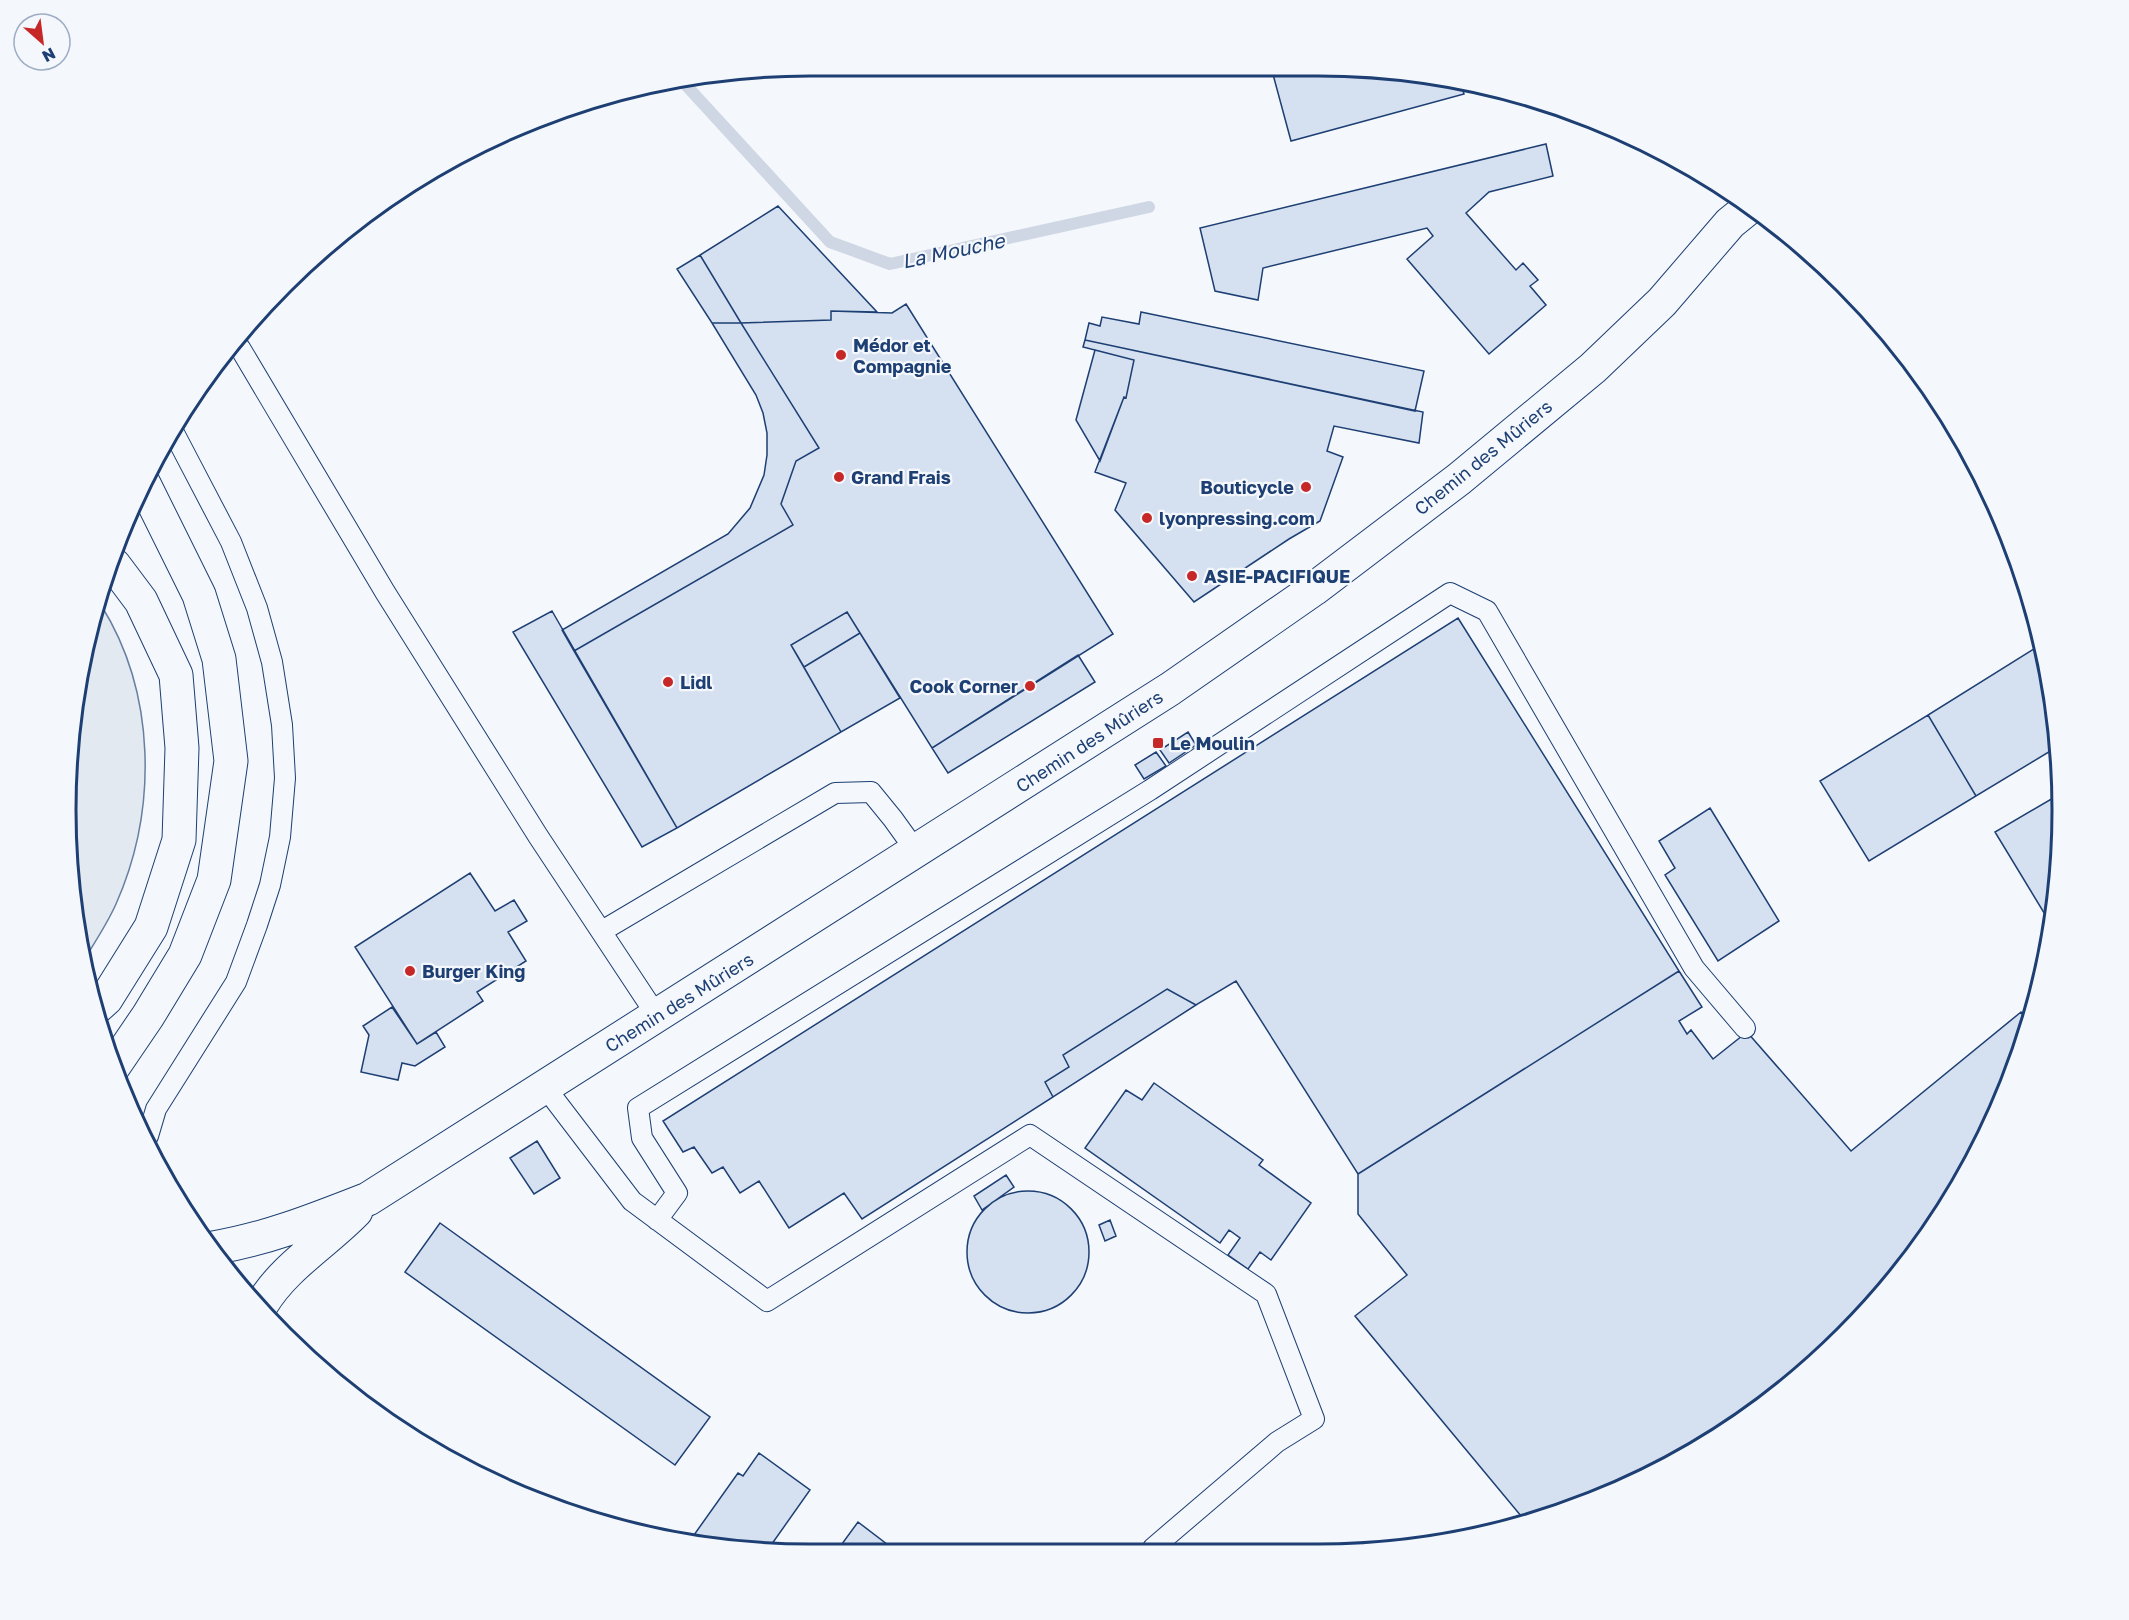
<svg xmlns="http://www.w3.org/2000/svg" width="2129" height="1620" viewBox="0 0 2129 1620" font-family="'Golos Text',sans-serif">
<rect width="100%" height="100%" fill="#f4f7fb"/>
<path fill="#e3e9f0" stroke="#687fa3" stroke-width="1.5" d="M101,605c55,88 57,204 15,299 -8,18 -19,35 -29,51l-19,-97 12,-193z"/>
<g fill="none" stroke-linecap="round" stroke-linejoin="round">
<path stroke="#cfd7e4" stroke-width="12" d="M684,83l146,159 60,22 259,-57"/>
</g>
<path fill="#d5e0f0" stroke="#1d3f73" stroke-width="1.5" d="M1271,67l96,1 94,15 3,11 -173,47z
M1546,144l7,32 -64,16 -23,21 50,57 7,-7 15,17 -8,6 16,19 -57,49 -82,-95 26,-23 -6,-8 -164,40 -5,32 -43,-9 -15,-63z
M778,206l99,106 -46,-1v9l-90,3 -41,-68z
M700,255l41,68h-29l-35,-54z
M906,304l207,330 -181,114 -85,-136 -56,33 50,87 -164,96 -103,-177 219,-126 -12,-21 15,-43 23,-13 -78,-125 90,-3v-9l61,2z
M1141,312l283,59 -9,40 -330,-71 4,-17 11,3 2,-9 37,7z
M712,323h29l78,125 -23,13 -15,43 12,21 -219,126 -12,-21 166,-96 22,-26 14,-33 3,-20v-22l-4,-20 -7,-18z
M1085,340l338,72 -4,31 -85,-17 -7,25 16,6 -23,64 -31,18 -95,63 -79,-92 11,-27 -31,-11 29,-75 2,1 8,-38 -51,-13z
M1095,350l39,10 -8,38 -2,-1 -24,64 -24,-41z
M552,611l125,217 -35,19 -129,-215z
M847,612l13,21 -56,34 -13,-22z
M1458,618l221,353 -321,203 -122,-193 -40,24 -29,-16 -104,66 6,12 -24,15 8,15 -191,122 -18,-26 -55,35 -30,-47 -19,12 -17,-26 -11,6 -18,-26 -11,5 -20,-31z
M860,633l40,65 -59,34 -37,-65z
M2042,644l7,21 8,82 -81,49 -48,-81z
M1078,655l17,27 -147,91 -16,-25z
M1928,715l48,81 -107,65 -49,-80z
M1188,732l8,13 -27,18 -9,-13z
M1156,752l10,14 -22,13 -9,-14z
M2060,794l3,16 -11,116 -57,-94z
M1710,808l69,113 -61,40 -53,-86 10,-7 -16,-27z
M470,873l25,38 19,-11 13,21 -19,11 18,29 -49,31 6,9 -66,43 -62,-97z
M1679,971l23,36 -23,14 8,13 4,-4 22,29 34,-27 104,119 170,-139 7,11 -22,71 -68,129 -93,113 -112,92 -175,86 -32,8 -171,-206 52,-41 -49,-61v-40z
M1167,989l29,16 -143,92 -8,-15 24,-15 -6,-12z
M392,1007l25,37 19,-12 9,15 -30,19 -13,-3 -4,17 -37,-8 8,-37 -6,-9z
M1154,1083l109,77 -4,5 52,38 -40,57 -11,-8 -12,17 -20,-14 12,-17 -11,-8 -9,13 -135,-95 41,-58 16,10z
M537,1141l23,37 -26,16 -24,-36z
M1006,1175l8,12 -32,23 -8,-14z
M967 1252a61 61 0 1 1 122 0a61 61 0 1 1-122 0Z
M1110,1220l6,16 -11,5 -6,-16z
M440,1223l270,194 -35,48 -270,-193z
M759,1453l51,37 -41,58h-56l-24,-6 49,-69 5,3z
M858,1522l34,26h-53z"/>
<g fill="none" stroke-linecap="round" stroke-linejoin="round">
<g stroke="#1d3f73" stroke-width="22">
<path id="lane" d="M240,348l145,244 153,244 119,180
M602,931l233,-138 36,-1 22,27 23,32
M545,1087l87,114 135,100 263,-166 236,159 48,125 -37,23 -124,106
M148,1136l8,-27 80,-127 21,-57 13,-40 10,-48 5,-59 -3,-53 -10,-63 -15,-54 -26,-66 -57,-109
M657,1220l20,-27 -35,-55 -4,-30 512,-318 300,-197 37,18 207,357 51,60"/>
</g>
<g stroke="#1d3f73" stroke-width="35">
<path id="secondary" d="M213,1248c54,-9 104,-29 155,-49l802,-510 144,-100 145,-110 134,-111 69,-66 68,-79 21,-17
M262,1304c23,-38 63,-61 94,-93"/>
</g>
<g stroke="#1d3f73" stroke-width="35">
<path id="highway" d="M97,1007l9,-8 45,-72 28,-87 3,-92 -6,-73 -35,-74 -27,-36
M114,1066l34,-50 37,-61 29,-75 17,-119 -12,-102 -20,-64 -56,-113"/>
</g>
<use href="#lane" stroke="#f4f7fb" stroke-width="20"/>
<use href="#secondary" stroke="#f4f7fb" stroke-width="33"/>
<use href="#highway" stroke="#f4f7fb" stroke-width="33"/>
</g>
<g fill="#c62828" stroke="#f4f7fb" stroke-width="2">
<circle cx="841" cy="355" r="6"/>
<circle cx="839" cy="477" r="6"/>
<circle cx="1306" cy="487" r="6"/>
<circle cx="1147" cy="518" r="6"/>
<circle cx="1192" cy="576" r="6"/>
<circle cx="668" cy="682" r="6"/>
<circle cx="1030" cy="686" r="6"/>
<rect x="1152" y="737" width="12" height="12" rx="3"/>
<circle cx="410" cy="971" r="6"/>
</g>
<g text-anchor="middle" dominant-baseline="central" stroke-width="4.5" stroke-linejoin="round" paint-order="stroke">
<g font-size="18" font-weight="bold" fill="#1d3f73" stroke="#f4f7fb" text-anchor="start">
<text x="853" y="345">Médor et<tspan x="853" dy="21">Compagnie</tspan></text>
<text x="851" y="477">Grand Frais</text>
<text x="1294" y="487" text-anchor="end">Bouticycle</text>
<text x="1159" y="518">lyonpressing.com</text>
<text x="1204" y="576">ASIE-PACIFIQUE</text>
<text x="680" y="682">Lidl</text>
<text x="1018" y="686" text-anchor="end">Cook Corner</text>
<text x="1170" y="743">Le Moulin</text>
<text x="422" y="971">Burger King</text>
</g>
<g font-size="18" fill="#1d3f73" stroke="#f4f7fb">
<text transform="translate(1483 457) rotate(-39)">Chemin des Mûriers</text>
<text transform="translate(1089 741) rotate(-33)">Chemin des Mûriers</text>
<text transform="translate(679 1002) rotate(-32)">Chemin des Mûriers</text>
</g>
<g font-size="20" font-style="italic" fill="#1d3f73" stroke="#f4f7fb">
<text transform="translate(953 250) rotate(-12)">La Mouche</text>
</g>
</g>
<path d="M0 0H2129V1620H0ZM810 76H1318A734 734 0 0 1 2052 810V810A734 734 0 0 1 1318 1544H810A734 734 0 0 1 76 810V810A734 734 0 0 1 810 76Z" fill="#f4f7fb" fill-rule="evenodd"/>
<path fill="none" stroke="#1d3f73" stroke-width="3" d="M810 76H1318A734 734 0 0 1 2052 810V810A734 734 0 0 1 1318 1544H810A734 734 0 0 1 76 810V810A734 734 0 0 1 810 76Z"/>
<g transform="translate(42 42) rotate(152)"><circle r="28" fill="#f4f7fb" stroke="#9eadc5" stroke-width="1.5"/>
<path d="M0-4.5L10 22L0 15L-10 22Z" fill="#c62828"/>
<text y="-9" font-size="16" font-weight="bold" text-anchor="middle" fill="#1d3f73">N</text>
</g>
</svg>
